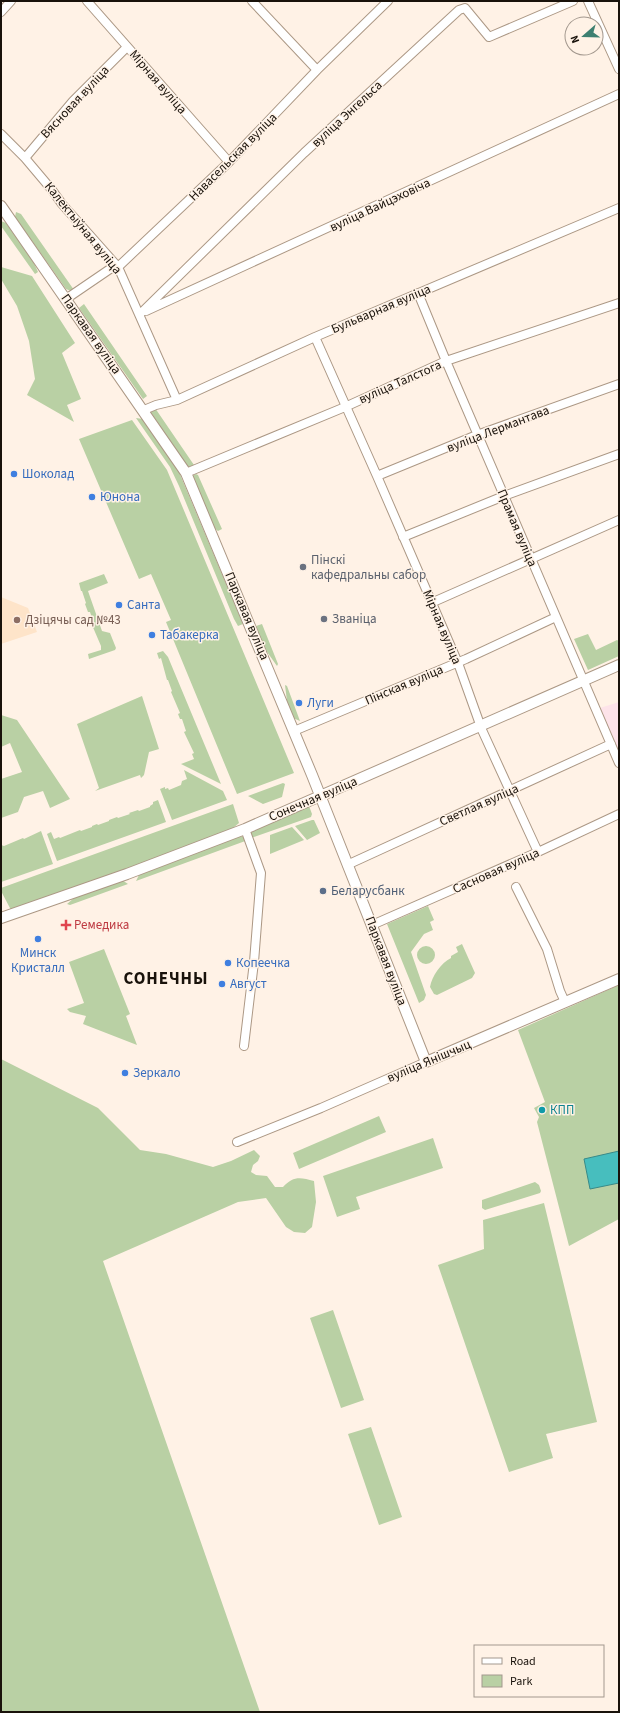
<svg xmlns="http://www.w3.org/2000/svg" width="620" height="1713" viewBox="0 0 620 1713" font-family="'Source Sans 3',sans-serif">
<rect width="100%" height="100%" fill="#fff2e6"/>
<path fill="#fde3e9" d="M619,702v49l-19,-43z"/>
<path fill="#fee4c9" d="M1,597l27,11 9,24 -36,12z"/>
<path fill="#b9d0a4" d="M16,212l5,2 53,76 -3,1 -5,-2 -51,-72z
M1,221l5,2 27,38 5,11 -3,2 -34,-48z
M1,267l31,9 43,67 -13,10 19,46 -14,6 7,17 -47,-27 8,-16 -6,-38 -12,-35 -16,-27z
M84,304l63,92 -4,3 -64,-91z
M155,408l39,57 -4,2 -3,-1 -37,-55z
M136,418l7,1 36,53 64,152 -5,2 -4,-7 -55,-133 -9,-19z
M132,420l35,50 127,303 -57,21 -71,-172 5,-2 -20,-46 -12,5 -60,-140z
M196,474l2,1 24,54 -4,2 -4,-3 -22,-52z
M104,574l4,9 -20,8 14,40 8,2 6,15 -1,2 -26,9 -1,-5 13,-4v-4l-9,-21 2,-1 -4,-12h-2l-3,-8 1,-1 -4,-12h-1l-2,-8z
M262,624l16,40 -1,2 -12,-17 -9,-23z
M588,634l8,16 21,-10 2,1v15l-31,14 -14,-31z
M163,651l5,6 53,127 -40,-20 13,-5 -2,-5 2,-1 -10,-21 2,-1 -4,-12h-2l-2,-5 2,-1 -9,-21 1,-1 -4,-11h-1l-6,-22 -2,1 -2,-6z
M285,685l2,1 13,35 -7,-3 -6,-17z
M142,696l17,53 -10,3 -5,23 -3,3 -1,-3 -45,16 4,-3 -22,-64z
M1,715l16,5 53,79 -20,9 -7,-17 -19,6 -6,15 -17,6v-39l21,-7 -12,-29 -9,4z
M184,770l39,21 4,9 -55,20 -12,-31 5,-2v2l3,-1 1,2 12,-5 1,-4 5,-2z
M283,783l2,1 -3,13 -19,7 -15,-8z
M158,800l8,22 -109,39 -10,-27 4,-2 3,7 5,-2 1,1 20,-8 1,1 11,-4v-1l5,-2 1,1 11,-4v-1l8,-3 1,1 12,-4 -1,-1 9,-3 1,1 11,-4v-1l3,-2v-2z
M233,804l6,19 -6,5 -70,28 -152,54 -10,-19v-3z
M309,806l3,8 -1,3 -60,21 -1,-3 3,-5z
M312,820h2l6,13 -13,7 -12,-14z
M292,827l12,13 -34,14v-19z
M41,831l12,33 -52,18v-37l3,1 19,-8 1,1z
M239,836l6,1 3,3 -112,41 3,-6z
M122,880l6,4 -58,21 -3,-1 7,-6z
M428,906l6,14 -4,2 3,8 -9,4 -13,18 15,43 -2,5 -5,3 -32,-79z
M462,944l13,29 -3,5 -35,17 -3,-1 -4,-7c2,-11 11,-24 21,-29v-2l7,-4 -2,-5z
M417 955a9 9 0 1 1 18 0a9 9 0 1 1-18 0Z
M104,949l26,65 -4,2 11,29 -54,-21 3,-8 -16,-4 -3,-3 17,-6 -15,-41z
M619,985v234l-50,27 -32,-124 2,-5 -5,-9 11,-6 -27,-72z
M1,1059l97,49 42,42 26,4 47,13 18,-6 23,-11 6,6 -2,5 -5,4 -2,7 5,3 11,1 8,11h8c10,-11 17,-10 31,-6l2,21 -4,25 -7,6 -11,-1 -8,-5 -20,-29 -28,4 -135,59 157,451h-259z
M379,1116l7,16 -87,37 -6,-16z
M433,1138l10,30 -87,29 4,12 -23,8 -14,-41z
M535,1182l4,3 2,6 -1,2 -55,17 -3,-2v-8z
M544,1203l53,219 -51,12 7,24 -44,14 -71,-207 46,-16 -1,-29z
M333,1310l31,90 -23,8 -31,-90z
M371,1427l31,90 -23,8 -31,-91z"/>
<path fill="#47bebe" stroke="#398a88" d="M619,1151v32l-29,6 -6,-30z"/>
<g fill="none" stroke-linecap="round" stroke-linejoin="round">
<g stroke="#ac9885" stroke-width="10">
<path id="minor" d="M87,1l142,161
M252,1l65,69
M588,1l31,68
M1,12l10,-11
M1,134l24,24 27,32 10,14 56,63 59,133
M25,158l48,-57 54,-54
M418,293l28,68 173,402
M66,299l44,-30 8,-2 111,-105 88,-92 71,-69
M146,311l473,-217
M140,314l164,-161 155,-143 6,-2 24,29 84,-36
M315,337l62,139 81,187 24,67 56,122
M144,410l12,-5 21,-5 138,-63 304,-129
M186,473l159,-66 101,-46 173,-58
M377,476l100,-41 142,-51
M403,537l101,-41 115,-42
M431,603l188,-83
M294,731l172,-72 90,-42
M347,865l264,-121
M516,887l31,62 13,42 5,11
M372,925l166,-73 81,-38
M244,1046l10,-84 7,-89 -16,-44
M237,1142l84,-34 105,-46"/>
</g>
<g stroke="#ac9885" stroke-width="12">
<path id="tertiary" d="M1,206l185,267 126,302 114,287 193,-83
M1,918l126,-44 118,-45 374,-164"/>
</g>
<use href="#minor" stroke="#fff" stroke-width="8"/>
<use href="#tertiary" stroke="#fff" stroke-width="10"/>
</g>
<g fill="#3f7fe0" stroke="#fff2e6" stroke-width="1.5">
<circle cx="14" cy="474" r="4"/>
<circle cx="92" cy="497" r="4"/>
<circle cx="119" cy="605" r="4"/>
<circle cx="152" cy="635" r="4"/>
<circle cx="299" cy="703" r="4"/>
<circle cx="38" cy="939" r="4"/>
<circle cx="228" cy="963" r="4"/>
<circle cx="222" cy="984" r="4"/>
<circle cx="125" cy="1073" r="4"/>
</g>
<g fill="#6b7280" stroke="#fff2e6" stroke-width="1.5">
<circle cx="303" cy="567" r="4"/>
<circle cx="324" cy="619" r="4"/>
</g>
<circle fill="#8d6e63" stroke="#fff2e6" stroke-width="1.5" cx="17" cy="620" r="4"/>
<circle fill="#5c6f8a" stroke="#fff2e6" stroke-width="1.5" cx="323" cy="891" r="4"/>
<path fill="#e0444e" stroke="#fff2e6" stroke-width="1.5" d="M64 919h4v4h4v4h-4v4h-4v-4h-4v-4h4z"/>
<circle fill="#0f9aa8" stroke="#fff2e6" stroke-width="1.5" cx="542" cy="1110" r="4"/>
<g text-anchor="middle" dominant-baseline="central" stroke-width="3" stroke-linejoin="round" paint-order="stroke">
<g font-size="13" fill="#19120b" stroke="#fff2e6">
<text transform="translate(158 82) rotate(49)">Мірная вуліца</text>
<text transform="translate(75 102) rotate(-47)">Вясновая вуліца</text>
<text transform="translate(347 114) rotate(-43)">вуліца Энгельса</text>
<text transform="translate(233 157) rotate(-45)">Навасельская вуліца</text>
<text transform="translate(380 205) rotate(-25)">вуліца Вайцэховіча</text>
<text transform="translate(83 228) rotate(51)">Калектыўная вуліца</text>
<text transform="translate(381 309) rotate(-23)">Бульварная вуліца</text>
<text transform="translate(91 334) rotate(55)">Паркавая вуліца</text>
<text transform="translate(400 382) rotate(-24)">вуліца Талстога</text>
<text transform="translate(498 429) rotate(-21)">вуліца Лермантава</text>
<text transform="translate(517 528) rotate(67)">Прамая вуліца</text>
<text transform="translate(247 616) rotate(67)">Паркавая вуліца</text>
<text transform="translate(442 627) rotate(67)">Мірная вуліца</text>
<text transform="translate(404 685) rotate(-23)">Пінская вуліца</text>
<text transform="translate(313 799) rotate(-23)">Сонечная вуліца</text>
<text transform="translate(479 805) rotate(-24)">Светлая вуліца</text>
<text transform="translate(496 871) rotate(-24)">Сасновая вуліца</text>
<text transform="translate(386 961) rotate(69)">Паркавая вуліца</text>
<text transform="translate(429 1061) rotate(-23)">вуліца Янішчыц</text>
</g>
<g font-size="13" fill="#366cbe" stroke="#fff2e6" text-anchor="start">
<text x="22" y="474">Шоколад</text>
<text x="100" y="497">Юнона</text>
<text x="127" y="605">Санта</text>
<text x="160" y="635">Табакерка</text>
<text x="307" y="703">Луги</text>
<text x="38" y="953" text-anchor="middle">Минск<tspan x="38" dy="15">Кристалл</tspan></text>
<text x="236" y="963">Копеечка</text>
<text x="230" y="984">Август</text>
<text x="133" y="1073">Зеркало</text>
</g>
<g font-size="13" fill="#5b616d" stroke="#fff2e6" text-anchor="start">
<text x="311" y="560">Пінскі<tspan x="311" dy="15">кафедральны сабор</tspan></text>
<text x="332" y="619">Званіца</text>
</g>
<g font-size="13" fill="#785e54" stroke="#fff2e6" text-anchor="start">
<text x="25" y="620">Дзіцячы сад №43</text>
</g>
<g font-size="13" fill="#4e5e75" stroke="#fff2e6" text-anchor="start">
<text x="331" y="891">Беларусбанк</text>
</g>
<g font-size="13" fill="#be3a42" stroke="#fff2e6" text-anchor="start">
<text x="74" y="925">Ремедика</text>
</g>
<g font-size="13" fill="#0d838f" stroke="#fff2e6" text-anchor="start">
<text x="550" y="1110">КПП</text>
</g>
<g font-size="17" font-weight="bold" letter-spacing="1" fill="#19120b" stroke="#fff2e6">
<text x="166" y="979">СОНЕЧНЫ</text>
</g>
</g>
<rect width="620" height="1713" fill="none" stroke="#19120b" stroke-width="4"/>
<rect x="474" y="1645" width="130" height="52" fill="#fff2e6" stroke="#a3988e"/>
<rect x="482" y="1658" width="20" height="6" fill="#ffffff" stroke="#a3988e"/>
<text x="510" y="1665" font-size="12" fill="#19120b">Road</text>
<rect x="482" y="1675" width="20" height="12" fill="#b9d0a4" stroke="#a3988e"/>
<text x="510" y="1685" font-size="12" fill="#19120b">Park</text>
<g transform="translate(584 36) rotate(250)"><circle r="19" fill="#fff2e6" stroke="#a3988e"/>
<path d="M0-3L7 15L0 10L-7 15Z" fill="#3d7f70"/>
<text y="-6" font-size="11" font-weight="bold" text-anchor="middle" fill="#19120b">N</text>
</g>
</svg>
